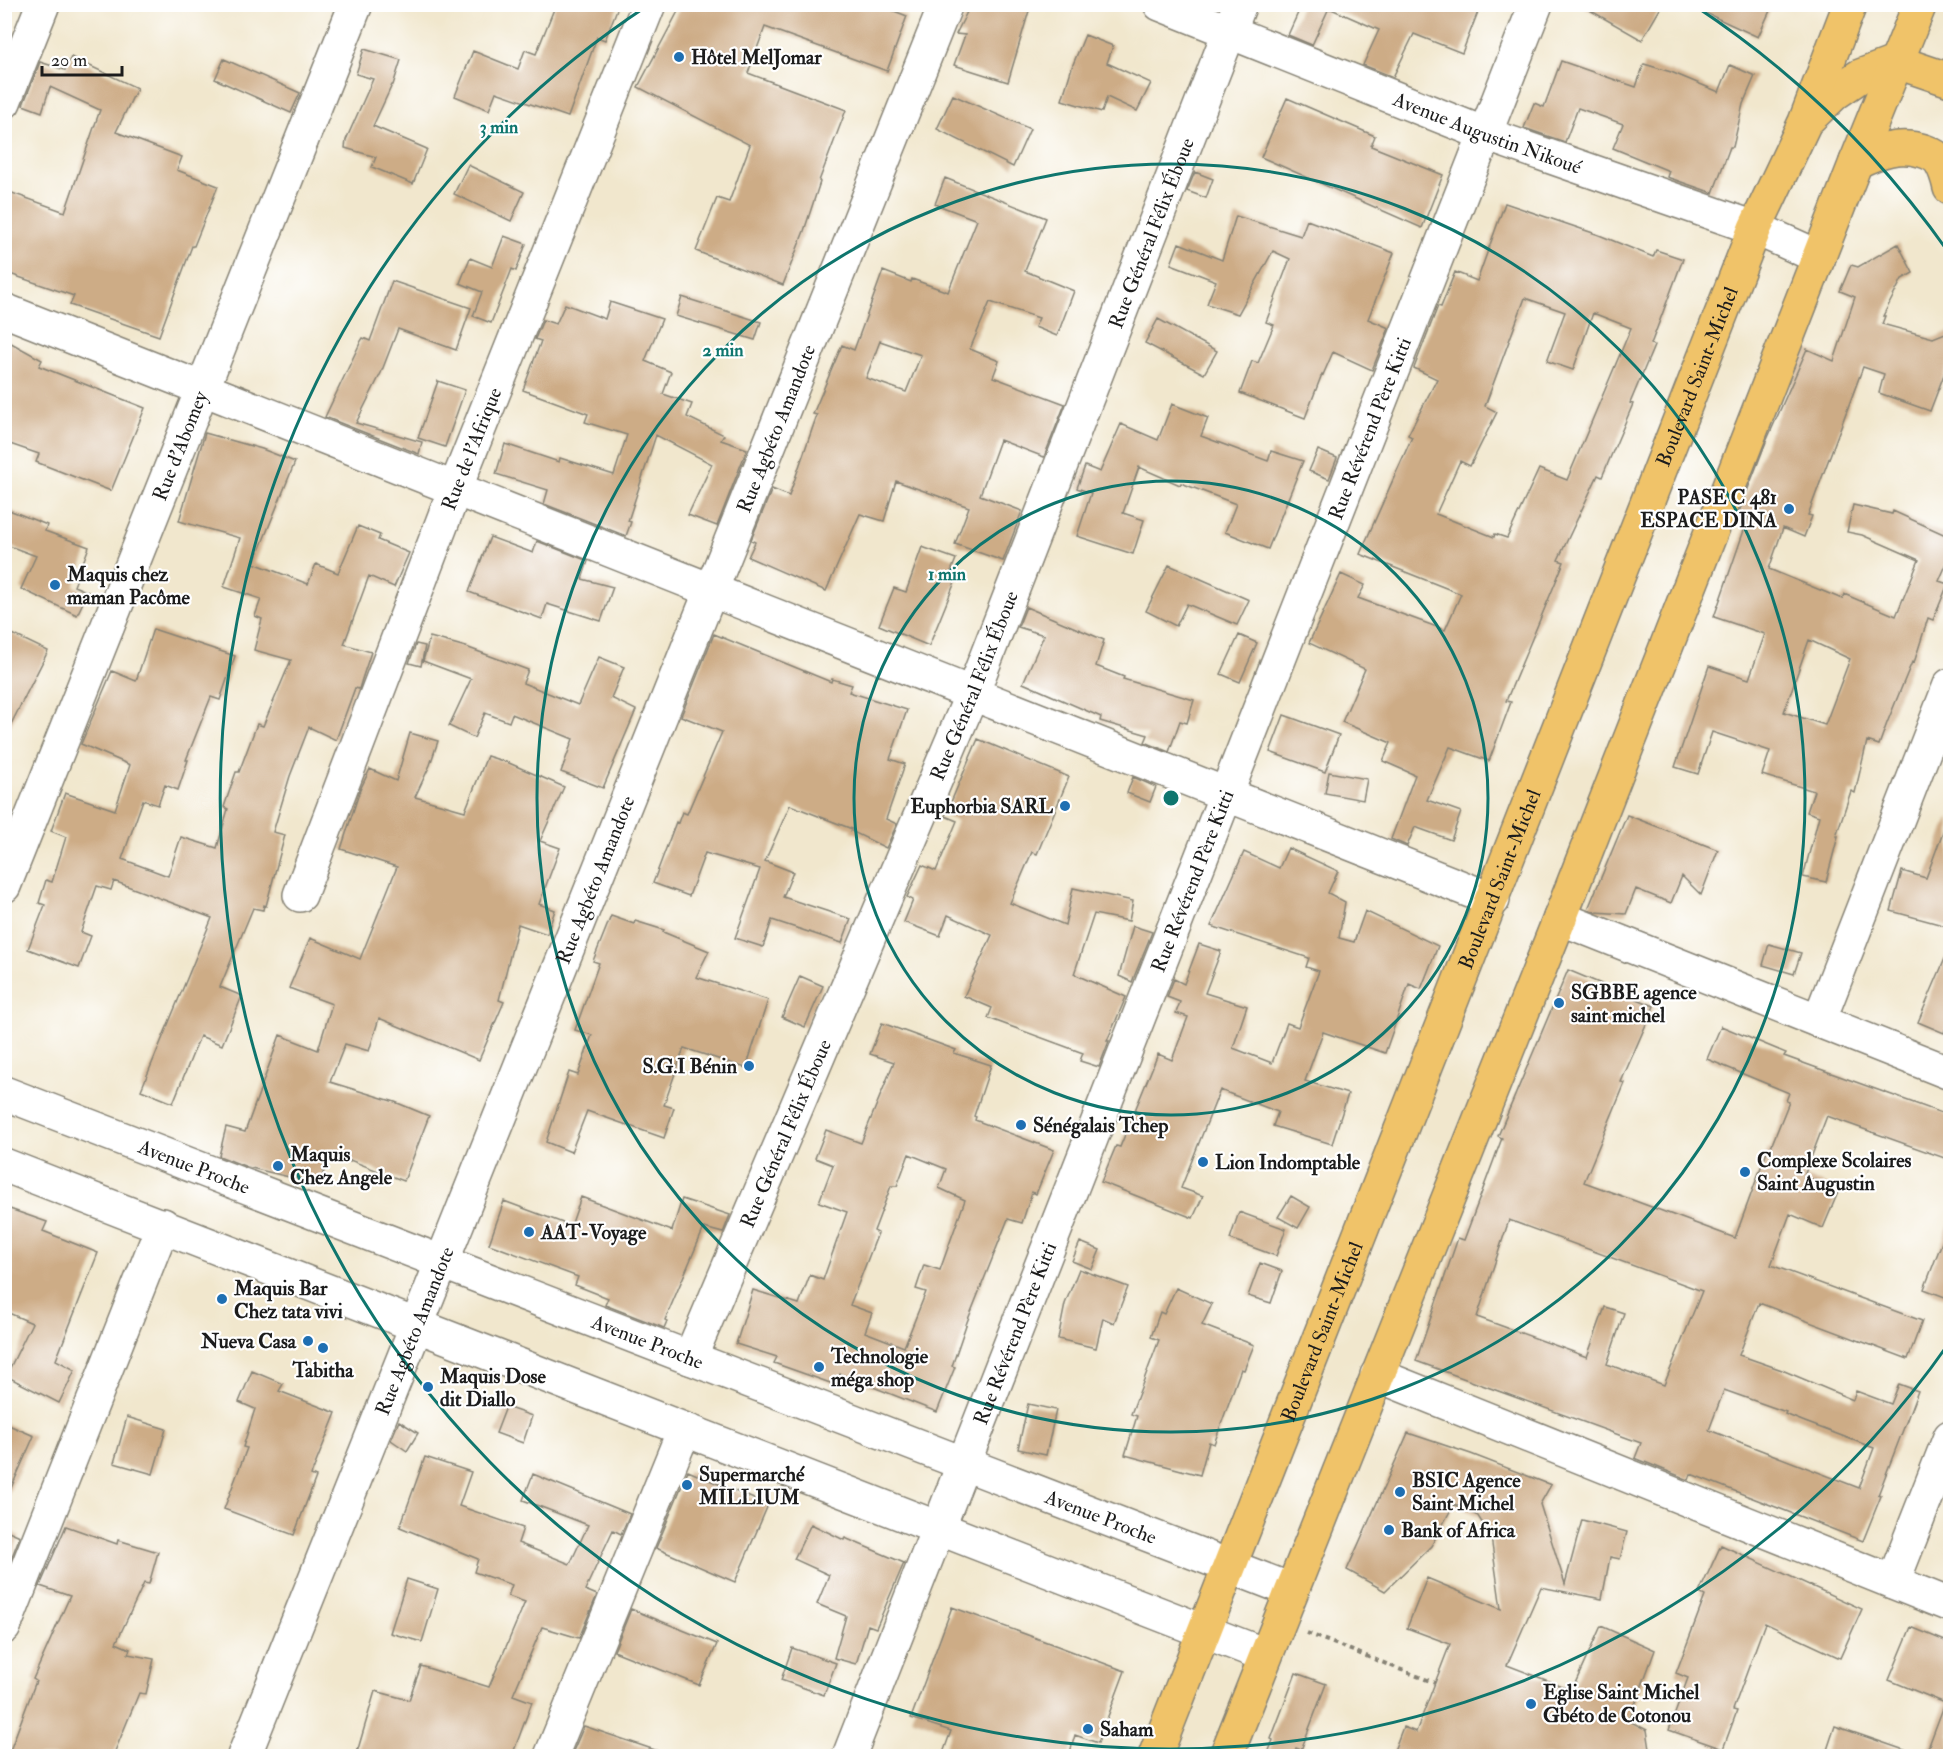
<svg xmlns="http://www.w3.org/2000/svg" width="1955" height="1761" viewBox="0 0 1955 1761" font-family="'IM FELL Double Pica',serif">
<rect width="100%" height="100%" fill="#fff"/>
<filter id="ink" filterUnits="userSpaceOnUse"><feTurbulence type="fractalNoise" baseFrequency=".0167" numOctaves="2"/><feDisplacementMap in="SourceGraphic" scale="12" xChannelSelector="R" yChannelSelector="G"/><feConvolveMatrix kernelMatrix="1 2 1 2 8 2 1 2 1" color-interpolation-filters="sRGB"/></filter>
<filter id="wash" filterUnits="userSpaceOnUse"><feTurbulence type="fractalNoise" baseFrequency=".008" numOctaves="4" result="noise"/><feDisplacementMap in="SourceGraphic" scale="24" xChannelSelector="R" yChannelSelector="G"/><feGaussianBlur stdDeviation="1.35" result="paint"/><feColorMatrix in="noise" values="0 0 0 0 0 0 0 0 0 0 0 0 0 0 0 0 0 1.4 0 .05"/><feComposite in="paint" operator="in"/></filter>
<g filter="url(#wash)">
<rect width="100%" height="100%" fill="#f1e7cd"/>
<g id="blocks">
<path fill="#cdac86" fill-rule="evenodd" d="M556,4h63l-14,36 -8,-3 -29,80 -72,-25 -7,18 -34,-14 18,-45 45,18 7,-19 11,4z
M682,4h194l31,12 -20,55 -122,-44 -17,46 98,37 -27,71 1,1 -16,49 -21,54 -87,-34 21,-53 12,4 21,-57 -112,-58z
M971,4h60l-23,78 -54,-17 11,-30 -9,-1z
M1302,4h179l-19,49 -48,-19 -21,43 -30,-12 16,-35 -50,-22 -17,37 -24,-10z
M1579,4h84l-21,36z
M1686,4h87l-15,33z
M1085,35l28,11 -6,17 44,20 -14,28 -30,-14 -5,15 -40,-12 10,-33z
M364,49l37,11 -8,25h-1l-19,41 54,23 -14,35 -41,-17 4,-10 -31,-9 1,-8 27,-61 -17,-5z
M71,57l66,31 -21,44 66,25 -5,13 41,16 -24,60h-2l-33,90 -89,-31 4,-9 -70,-24v-82l61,22 35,-102 -50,-23 -8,25 -19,-7 17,-43 25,8z
M224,59l76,34 -9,20 -76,-34z
M1561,61l75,26 8,-23 27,8 48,20 11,-27 25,11 -12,28 -10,43h-3l-17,46 -46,-16 2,-6 -56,-23 10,-24 -45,-16 -13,34 -41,-14 10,-25 10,4z
M953,95l77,34 -17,38 -76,-38z
M1287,98l88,38 -4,10 72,29 -21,53 -161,-71z
M468,165l56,27 -13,29 -57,-27z
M1195,172l18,7 -7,19 -19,-7z
M945,178l101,40 -21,53 49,20 -17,45 -22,-9 4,-9 -49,-16 -20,47 29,12 -6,16 72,27 -21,53 -44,-17 -20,55 42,16 -19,50 -48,-17 14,-37 -73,-26 -12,40 -24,-7 -34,77 -78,-34 7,-15 -4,-2 21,-51 17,7 28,-81 -4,-1 29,-69 12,5 29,-79 28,11 1,-3 36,13 29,-72 -42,-16zM880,341l41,14 -15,37 -40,-14z
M1505,203l94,32 54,22 3,-7 27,9 -32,85 3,2 -24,57 3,1 -31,73 -4,-2 -40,85 6,2 -58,139 5,1 -22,59 -39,-14 -23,53 34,12 -10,28 -36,-13 -8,19 -16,-7 24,-64 -32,-14 8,-18 -49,-21 23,-53 -56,-26 32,-69 24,11 -7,13 87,32 16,-36 -101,-40 52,-117 -4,-2 29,-56 -23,-11 24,-62 3,1 14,-35 22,9zM1525,298l40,14 -18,49 26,9 20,-57 38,15 -64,152 -28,-11 -32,69 -12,-4 -1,3 -58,-23 24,-53 10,5 27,-54 -12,-6z
M1236,216l65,20 6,-16 87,33 -26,66 21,9 -17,42 -39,-18 -10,23 -1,-1 -17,44 -65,-25 12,-32 6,2 16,-38 -8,-3 24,-63 -17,-8 -35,63 -31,-10 9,-23 -45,-17 8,-21 43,17z
M504,236l22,8 -10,27 -4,-2 -21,54 -18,-7 9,-24 -22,-9 10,-25 22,9z
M1898,244l15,29 -11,6 -19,37h2l-3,8 51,14 17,-7v28l-20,52 -51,-18 5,-19 -21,-7 -55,148 4,1 -8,21 -21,-9 -14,41 73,30 2,-5 52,22 23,-56 -57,-25 -15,-3 6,-27 39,9 1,-3 57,26v19l-11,25 9,3 -15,36 -5,-2 -14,45 -2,-1 -25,61 -8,22 -12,-4 -12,52 -4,-2 -15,45h2l-12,46 -23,-5 16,-61 -12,-4 7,-21 -52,-16 8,-24 -58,-19 -14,42 -23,-7 34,-101 40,13 16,-45 -51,-17 35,-101 -10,-4 27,-70 41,-93 27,12 21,-64 -15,-6 11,-26 7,2zM1809,640l41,19 -25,66 -41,-13z
M392,281l79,27 -15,42 -58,-21 -17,44 -25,50 66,19 -3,12 -94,-37 36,-76 2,-3 7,3z
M682,297l79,25 -6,18 -79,-24z
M610,302l52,17 -17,42 26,11 -8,22 29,10 -5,13 37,18 -3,5 26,9 -30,77 -29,-11 24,-51 -56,-29 -28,86 3,1 -5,14 -82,-32 4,-14 -52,-16 9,-30 54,18 1,-4 54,17 13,-40 -42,-13 3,-8 -65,-24 18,-49 -6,-2 8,-19 13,4 9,-20 40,15z
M1158,319l59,32 -13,23 -59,-31z
M4,339l38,21 -3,6 106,42 -34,83 -75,-29 3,-8 -35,-12z
M438,381l27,9 -20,57 -27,-9z
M1172,404l36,14 -7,18 67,25 3,-10 32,10 -35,88 -43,-17 11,-28 -55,-21 -1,2 -41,-18 -16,46 21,7 -11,34 -56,-18 14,-43 -14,-5 8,-22 15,6 21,-48 37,16z
M205,433l57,16 33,13 -41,101 54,21 8,-20 22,9 20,-47 22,9 -2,5 31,13 -15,34 -25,-11 -25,68 27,8 -9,27 -3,10 -4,-1 -19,52 -27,-13 -19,49 -17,56 12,3 -19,71 -2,-1 -1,5 -10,-2 -33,79 22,9 -20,49 -22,-9 -27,67 -32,-13 71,-172 -98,-37 -3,9 -14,-4 -16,46 10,4 -12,32 -51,-19 17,-44 -6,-2 7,-23 6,2 14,-45 -15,-6 14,-38 50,17 15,-45 -49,-21 31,-73 24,10 17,-52 82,27 -15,44 -9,-3 -25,63h2l-10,30 -13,-5 -7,20 -15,-5 -21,59 46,17 13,-39 36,11 11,-39 -4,-2 12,-35h3l18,-48 6,2 28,-66 -37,-10 8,-31 -7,-3 6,-17 -37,-12 16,-49 -61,-17z
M1318,450l19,8 -8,21 -20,-8z
M4,508l43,17 -2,6 44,16 -15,39 14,6 -11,23 -56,-26 15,-33 -32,-12z
M490,537l43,16 4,-12 51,20 -6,18 31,8 -12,34 -54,-17 -5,15 -73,-27z
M922,547l34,12 -6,15 7,3 -28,69 -50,-21 15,-37 12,4z
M1169,565l80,35 -12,25 -50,-21 -11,22 -30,-15z
M1026,607l78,33 -8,26 28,11 -1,2 71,21 -7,23 -7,-2 -11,31 -24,-10 3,-7 -48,-14 1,-4 -78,-34 21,-48 -26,-8z
M4,630l44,21 -44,87z
M714,634l117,48 1,-3 20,6 -3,7 58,18 -17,49 15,5 -19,55 11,5 -11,24 -35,-17 1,-2 -62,-24 -25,56 28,11 -10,25 68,22 -9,24 -70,-23 -9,27 -28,-9 25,-69 -55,-16 -16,43 -36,-13 23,-61 2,1 4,-11 5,2 35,-82 -41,-16z
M1239,635l18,8 -17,39 -19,-8z
M430,637l36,10 62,23 -5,13 55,22 21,-48 25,10 -13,31 25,12 -33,78 -42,-16 12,-33 -61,-25 -3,8 -24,-9 -11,25 -25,-12 22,-47 -48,-18z
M416,644l9,2 -4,20 -12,-3z
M1284,715l55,20 -14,37 -55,-20z
M410,733l28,8 -8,24 -15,32 50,14 22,-55 22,7 55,24 -24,54 20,7 -21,56 16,6 -8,24 -29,-10 -19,76 5,2 -25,58 -100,-42 -10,33 -24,-7 -15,38 65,20 34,14 -25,65 -54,-21v2l-20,-7 -11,29 -72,-17 -28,-11 7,-29 19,5 35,-97 38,15 14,-46 -43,-16 21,-50 50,21 37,-92 -56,-18 19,-59 10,-21 26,12z
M978,739l91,38 -32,77 -5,-2 -22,51 55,22 8,-37 60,13 -4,20 -35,-7 -20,60 52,23 -19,44h2l-10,26 -19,-6 3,-8 -95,-35 4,-10 -28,-12 28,-61 -44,-20 -8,21 -36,-14 9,-22 -6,-3 15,-32 14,6 21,-50 -12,-5z
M1329,772l38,7 -4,21 -38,-7z
M1133,777l23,10 -6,15 -23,-9z
M1627,815l91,35 -17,45 -19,-19 -11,27 -35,-14 -10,25 -31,-2 -7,-3z
M1948,818h2v109l-59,-16 11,-40 24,7z
M1288,848l50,23 -10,22 17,9 -6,36 15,4 11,-31 73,35 -17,43 -12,-5 -24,69 -62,-21 -18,49 43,13 -16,50 -59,-18 5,-14 -58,-22 -39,98 22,8 -10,22 -92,-36 15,-36 4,1 38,-93 14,6 16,-43 -12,-4 4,-11 -13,-5 7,-18 10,5 15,-40 22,7 -16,42 42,13 -14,42 39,15 15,-40 11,4 21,-56 -13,-4 3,-9 -98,-32 33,-74 35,16z
M611,916l23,8 1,-3 29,9 -1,2 46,19 -13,26 72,23 -22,68 -62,-20 -20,57 10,3 -10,30 -77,-27 -16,41 -25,-10 23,-70 9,3 14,-40 -17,-5 24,-67 -6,-2z
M1133,926l19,6 -20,50 -13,-6z
M1769,944l32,9 -7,21 -31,-9z
M1950,947v70l-6,16 -26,-11z
M1568,970l86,36 -33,76 4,1 -41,99 151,56 33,-90 2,1 19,-47 -3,-1 3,-8 -82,-34 14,-33 65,27 -2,3 166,60v44l-123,-44 -23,60 35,14 -16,38 -33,-14 -19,51 151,56 -14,38 -149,-56 -20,52 43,15 71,30 3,-9 35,13 8,-20 19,7 -40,104 3,1 -18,45 -172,-67 -2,6 -54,-22 6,-15 -225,-82 42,-123 6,2 38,-102 -4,-2zM1509,1220l193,71 -38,94 -57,-21 17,-51 -19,-6 -18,50 -110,-40zM1724,1390l62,22 -1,2 20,8 69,26 -15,40 -150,-58z
M800,976l23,10 -18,41 -23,-10z
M882,1023l74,27 -2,3 37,12 -17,51 2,1 -1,3 79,30 -18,44 -4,-2 -10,31 -14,-4 -41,103 -15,44 3,1 -18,45 -97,-38 -4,11 -62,-22 3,-6 -41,-13 17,-54 46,14 11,-29 13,5 24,-68 -28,-10 14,-37 -18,-7 11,-28 35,13 33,-81 -24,-8zM909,1154l37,15 -7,19 26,12 -25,70 -16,-5 -8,24 10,3 -22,55 -39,-15 7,-19 -22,-8 28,-72 -4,-2 17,-45h6z
M1291,1196l19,11 -12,21 -20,-11z
M581,1197l91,34 10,-32 48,16 -7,18 -19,-5 -39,92 2,1 -3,7 -59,-23 3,-7 -33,-13 3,-8 -89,-33 15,-43 67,25z
M4,1207l43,15 -4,9 55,22 -42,107 19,10 -16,33 -53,-27 26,-53 -28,-12z
M1239,1212l47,17 -10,27 -46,-17z
M1949,1224h1v75l-26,-10z
M1080,1242l20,8 -8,19 -20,-8z
M1260,1263l22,8 -11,32 -23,-7z
M1079,1269l49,18 -14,36 -11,-5 -7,30 -38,-9 7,-35z
M1176,1288l36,16 -10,21 52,20 -10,25 -3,-1 -27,75 -5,-2 -9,33 -75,-20 12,-39 -6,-2 28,-74 -8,-3 9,-25 4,2z
M252,1371l31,13 -4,7 57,22 -25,62 5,2 -22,58 -70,-26 23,-61 -4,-1 12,-38 -16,-7z
M1028,1404l28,6 -10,45 -28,-6z
M506,1407l26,9 -9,27 -27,-10z
M127,1417l39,12 -13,45 -39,-11z
M399,1421l19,12 -11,18 -16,-11z
M4,1423l30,13 -30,68z
M1408,1433l63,21 80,31 -11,19 25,80 17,-64 45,12 -7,27 -10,-2 -8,42 -61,-12 -34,78 65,25 29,-64 54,24 -26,71 18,9 4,26h-259l11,-29 13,5 34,-88 -43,-16 20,-50 74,31 -10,-72 -13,-21 -24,-12 -23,42 -46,45 -38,-21z
M425,1457l46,15 -12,34 64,22 -5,15 52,21 18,-39 -65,-25 10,-26 97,40 -9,20 -8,-4 -28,60 12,5 -18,43 -37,-11 -29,68 19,7 -20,54h-156l19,-65 34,9 12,-34 68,21 36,-85 -17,-6 4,-11 -38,-13 4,-13 -78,-32z
M688,1471l80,34 -33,77 -79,-34z
M811,1524l33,16 1,-2 59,25 -28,65 -8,-3 -12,39 -22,-6 12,-42 -29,-12 12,-29 -35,-16z
M66,1526l51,18 1,-4 40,12 -9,32 -5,-1 -28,60 14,6 -2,5 26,5 -8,35 -7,-1 -26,63h-105l28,-75 -3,-2 37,-83 -30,-10z
M4,1529l16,7 -15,38h-1z
M1721,1545l141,64 -22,49 -75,-35 -32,87 4,1 -14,38 -54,-19 19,-52 -12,-5 29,-77 -6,-3z
M407,1579l31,10 -16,53 -32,-9z
M952,1607l173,64 -27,72 -23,-8 -6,21h-127l9,-25 -40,-13z
M631,1609l86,35 -18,41 -85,-34z
M1911,1627l39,16v113h-25l20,-53 -56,-23z
M792,1648l44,15 -12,32 -43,-15z
M1296,1673l30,11 -25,66 -5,-2 -3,8h-26l6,-16 -2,-1z
M584,1726l77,26 -1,4h-89z
M1835,1726l78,27 -1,3h-87z"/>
</g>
</g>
<g filter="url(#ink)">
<use href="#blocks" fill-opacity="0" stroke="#868274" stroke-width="1.5"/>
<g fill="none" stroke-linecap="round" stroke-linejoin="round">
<g stroke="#868274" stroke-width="36">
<g id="minor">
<path id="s1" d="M1160,4l325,130 270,94 64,29"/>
<path d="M4,102l39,-98"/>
<path d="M4,310l1489,590"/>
<path id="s2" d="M4,886l352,-882"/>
<path id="s3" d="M300,895l155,-406 194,-485"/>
<path d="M1560,918l390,155"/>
<path d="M1819,1021l131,-336"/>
<path id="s4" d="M4,1093l1287,497"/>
<path d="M4,1165l1261,490"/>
<path id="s5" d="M690,1358l282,-664 268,-690"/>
<path d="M1377,1375l573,230"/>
<path d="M1893,1582l57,-145"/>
<path d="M4,1627l159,-402"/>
<path id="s6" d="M244,1756l702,-1752"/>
<path d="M551,1756l133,-326"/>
<path id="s7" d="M849,1756l687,-1752"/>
</g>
</g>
<g stroke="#868274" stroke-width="36">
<g id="major">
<path d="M1810,117l25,-24 25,-17 37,-14 53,18"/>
<path d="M1856,162c23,-11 42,-19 68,-11 6,2 12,5 16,10 5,8 8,18 10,27"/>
<path id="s8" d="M1155,1756l600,-1528 50,-106 45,-118"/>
<path d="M1226,1756l334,-838 296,-756 64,-158"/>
</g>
</g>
<path stroke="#868274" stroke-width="4" stroke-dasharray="4.5 4.5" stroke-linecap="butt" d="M1307,1633l128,50"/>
<use href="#minor" stroke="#fff" stroke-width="33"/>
<use href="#major" stroke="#f0c369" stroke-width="33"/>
</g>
</g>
<g fill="none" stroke="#0f766e" stroke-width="3">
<circle cx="1171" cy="798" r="317"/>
<circle cx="1171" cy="798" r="634"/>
<path d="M1949 1343A950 950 0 1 1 647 6M1695 6A950 950 0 0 1 1949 253"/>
</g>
<g fill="#1f6fb2" stroke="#fff" stroke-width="2">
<circle cx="679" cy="57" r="6"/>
<circle cx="1789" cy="509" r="6"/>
<circle cx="55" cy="585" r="6"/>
<circle cx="1065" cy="806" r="6"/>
<circle cx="1559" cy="1003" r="6"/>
<circle cx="749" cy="1066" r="6"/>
<circle cx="1021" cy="1125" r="6"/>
<circle cx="1203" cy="1162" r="6"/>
<circle cx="278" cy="1166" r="6"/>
<circle cx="1745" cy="1172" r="6"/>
<circle cx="529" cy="1232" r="6"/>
<circle cx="222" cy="1299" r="6"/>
<circle cx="308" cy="1341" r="6"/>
<circle cx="323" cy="1348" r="6"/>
<circle cx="819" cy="1367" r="6"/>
<circle cx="428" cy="1387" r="6"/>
<circle cx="687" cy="1485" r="6"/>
<circle cx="1400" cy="1492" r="6"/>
<circle cx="1389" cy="1530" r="6"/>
<circle cx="1531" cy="1704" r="6"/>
<circle cx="1088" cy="1729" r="6"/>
</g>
<g text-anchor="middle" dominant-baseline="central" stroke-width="4.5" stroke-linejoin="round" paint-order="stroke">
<g font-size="20" font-weight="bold" fill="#1c1c1c" stroke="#fff" text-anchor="start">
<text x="691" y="57">Hôtel MelJomar</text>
<text x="1777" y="497" text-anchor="end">PASE C 481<tspan x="1777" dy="23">ESPACE DINA</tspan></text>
<text x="67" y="574">Maquis chez<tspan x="67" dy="23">maman Pacôme</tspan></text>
<text x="1053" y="806" text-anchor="end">Euphorbia SARL</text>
<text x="1571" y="992">SGBBE agence<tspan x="1571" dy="23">saint michel</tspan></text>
<text x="737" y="1066" text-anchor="end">S.G.I Bénin</text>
<text x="1033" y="1125">Sénégalais Tchep</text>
<text x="290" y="1154">Maquis<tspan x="290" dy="23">Chez Angele</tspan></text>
<text x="1757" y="1160">Complexe Scolaires<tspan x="1757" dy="23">Saint Augustin</tspan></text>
<text x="1215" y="1162">Lion Indomptable</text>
<text x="541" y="1232">AAT-Voyage</text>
<text x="234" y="1288">Maquis Bar<tspan x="234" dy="23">Chez tata vivi</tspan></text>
<text x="296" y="1341" text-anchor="end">Nueva Casa</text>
<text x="831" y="1356">Technologie<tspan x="831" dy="23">méga shop</tspan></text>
<text x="323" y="1370" text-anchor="middle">Tabitha</text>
<text x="440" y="1376">Maquis Dose<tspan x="440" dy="23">dit Diallo</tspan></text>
<text x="699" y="1474">Supermarché<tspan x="699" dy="23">MILLIUM</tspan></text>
<text x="1412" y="1480">BSIC Agence<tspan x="1412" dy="23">Saint Michel</tspan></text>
<text x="1401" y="1530">Bank of Africa</text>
<text x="1543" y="1692">Eglise Saint Michel<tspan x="1543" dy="23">Gbéto de Cotonou</tspan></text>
<text x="1100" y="1729">Saham</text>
</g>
<g font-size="20" fill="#1c1c1c" stroke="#fff">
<text stroke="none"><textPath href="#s1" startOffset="352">Avenue Augustin Nikoué</textPath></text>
<text stroke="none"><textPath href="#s5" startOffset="1216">Rue Général Félix Éboue</textPath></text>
<text stroke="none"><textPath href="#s8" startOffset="1482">Boulevard Saint-Michel</textPath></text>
<text stroke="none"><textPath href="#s7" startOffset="1426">Rue Révérend Père Kitti</textPath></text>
<text stroke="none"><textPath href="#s6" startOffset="1430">Rue Agbéto Amandote</textPath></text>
<text stroke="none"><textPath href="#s2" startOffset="474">Rue d'Abomey</textPath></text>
<text stroke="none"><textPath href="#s3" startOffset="478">Rue de l'Afrique</textPath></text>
<text stroke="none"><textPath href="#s5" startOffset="730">Rue Général Félix Éboue</textPath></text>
<text stroke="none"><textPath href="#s8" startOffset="942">Boulevard Saint-Michel</textPath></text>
<text stroke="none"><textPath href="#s7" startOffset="940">Rue Révérend Père Kitti</textPath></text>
<text stroke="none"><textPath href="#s6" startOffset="944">Rue Agbéto Amandote</textPath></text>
<text stroke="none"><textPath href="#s5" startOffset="244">Rue Général Félix Éboue</textPath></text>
<text stroke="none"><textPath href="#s4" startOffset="204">Avenue Proche</textPath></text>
<text stroke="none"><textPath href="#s6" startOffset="458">Rue Agbéto Amandote</textPath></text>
<text stroke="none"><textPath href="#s8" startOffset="456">Boulevard Saint-Michel</textPath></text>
<text stroke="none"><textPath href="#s7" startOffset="454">Rue Révérend Père Kitti</textPath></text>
<text stroke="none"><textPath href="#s4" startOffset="690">Avenue Proche</textPath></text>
<text stroke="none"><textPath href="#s4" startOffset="1176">Avenue Proche</textPath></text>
</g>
</g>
<circle cx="1171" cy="798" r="9" fill="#0f766e" stroke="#fff" stroke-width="3"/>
<g font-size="18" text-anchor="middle" font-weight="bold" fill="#0f766e" stroke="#fff" stroke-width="4.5" stroke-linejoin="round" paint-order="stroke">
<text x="499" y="133">3 min</text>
<text x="723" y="356">2 min</text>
<text x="947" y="580">1 min</text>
</g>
<rect width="1955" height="1761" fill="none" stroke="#fff" stroke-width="24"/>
<path d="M42 66v9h80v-9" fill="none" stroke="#1c1c1c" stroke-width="3"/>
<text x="51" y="66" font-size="18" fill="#1c1c1c" stroke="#ffffff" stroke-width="4.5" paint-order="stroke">20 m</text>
</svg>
